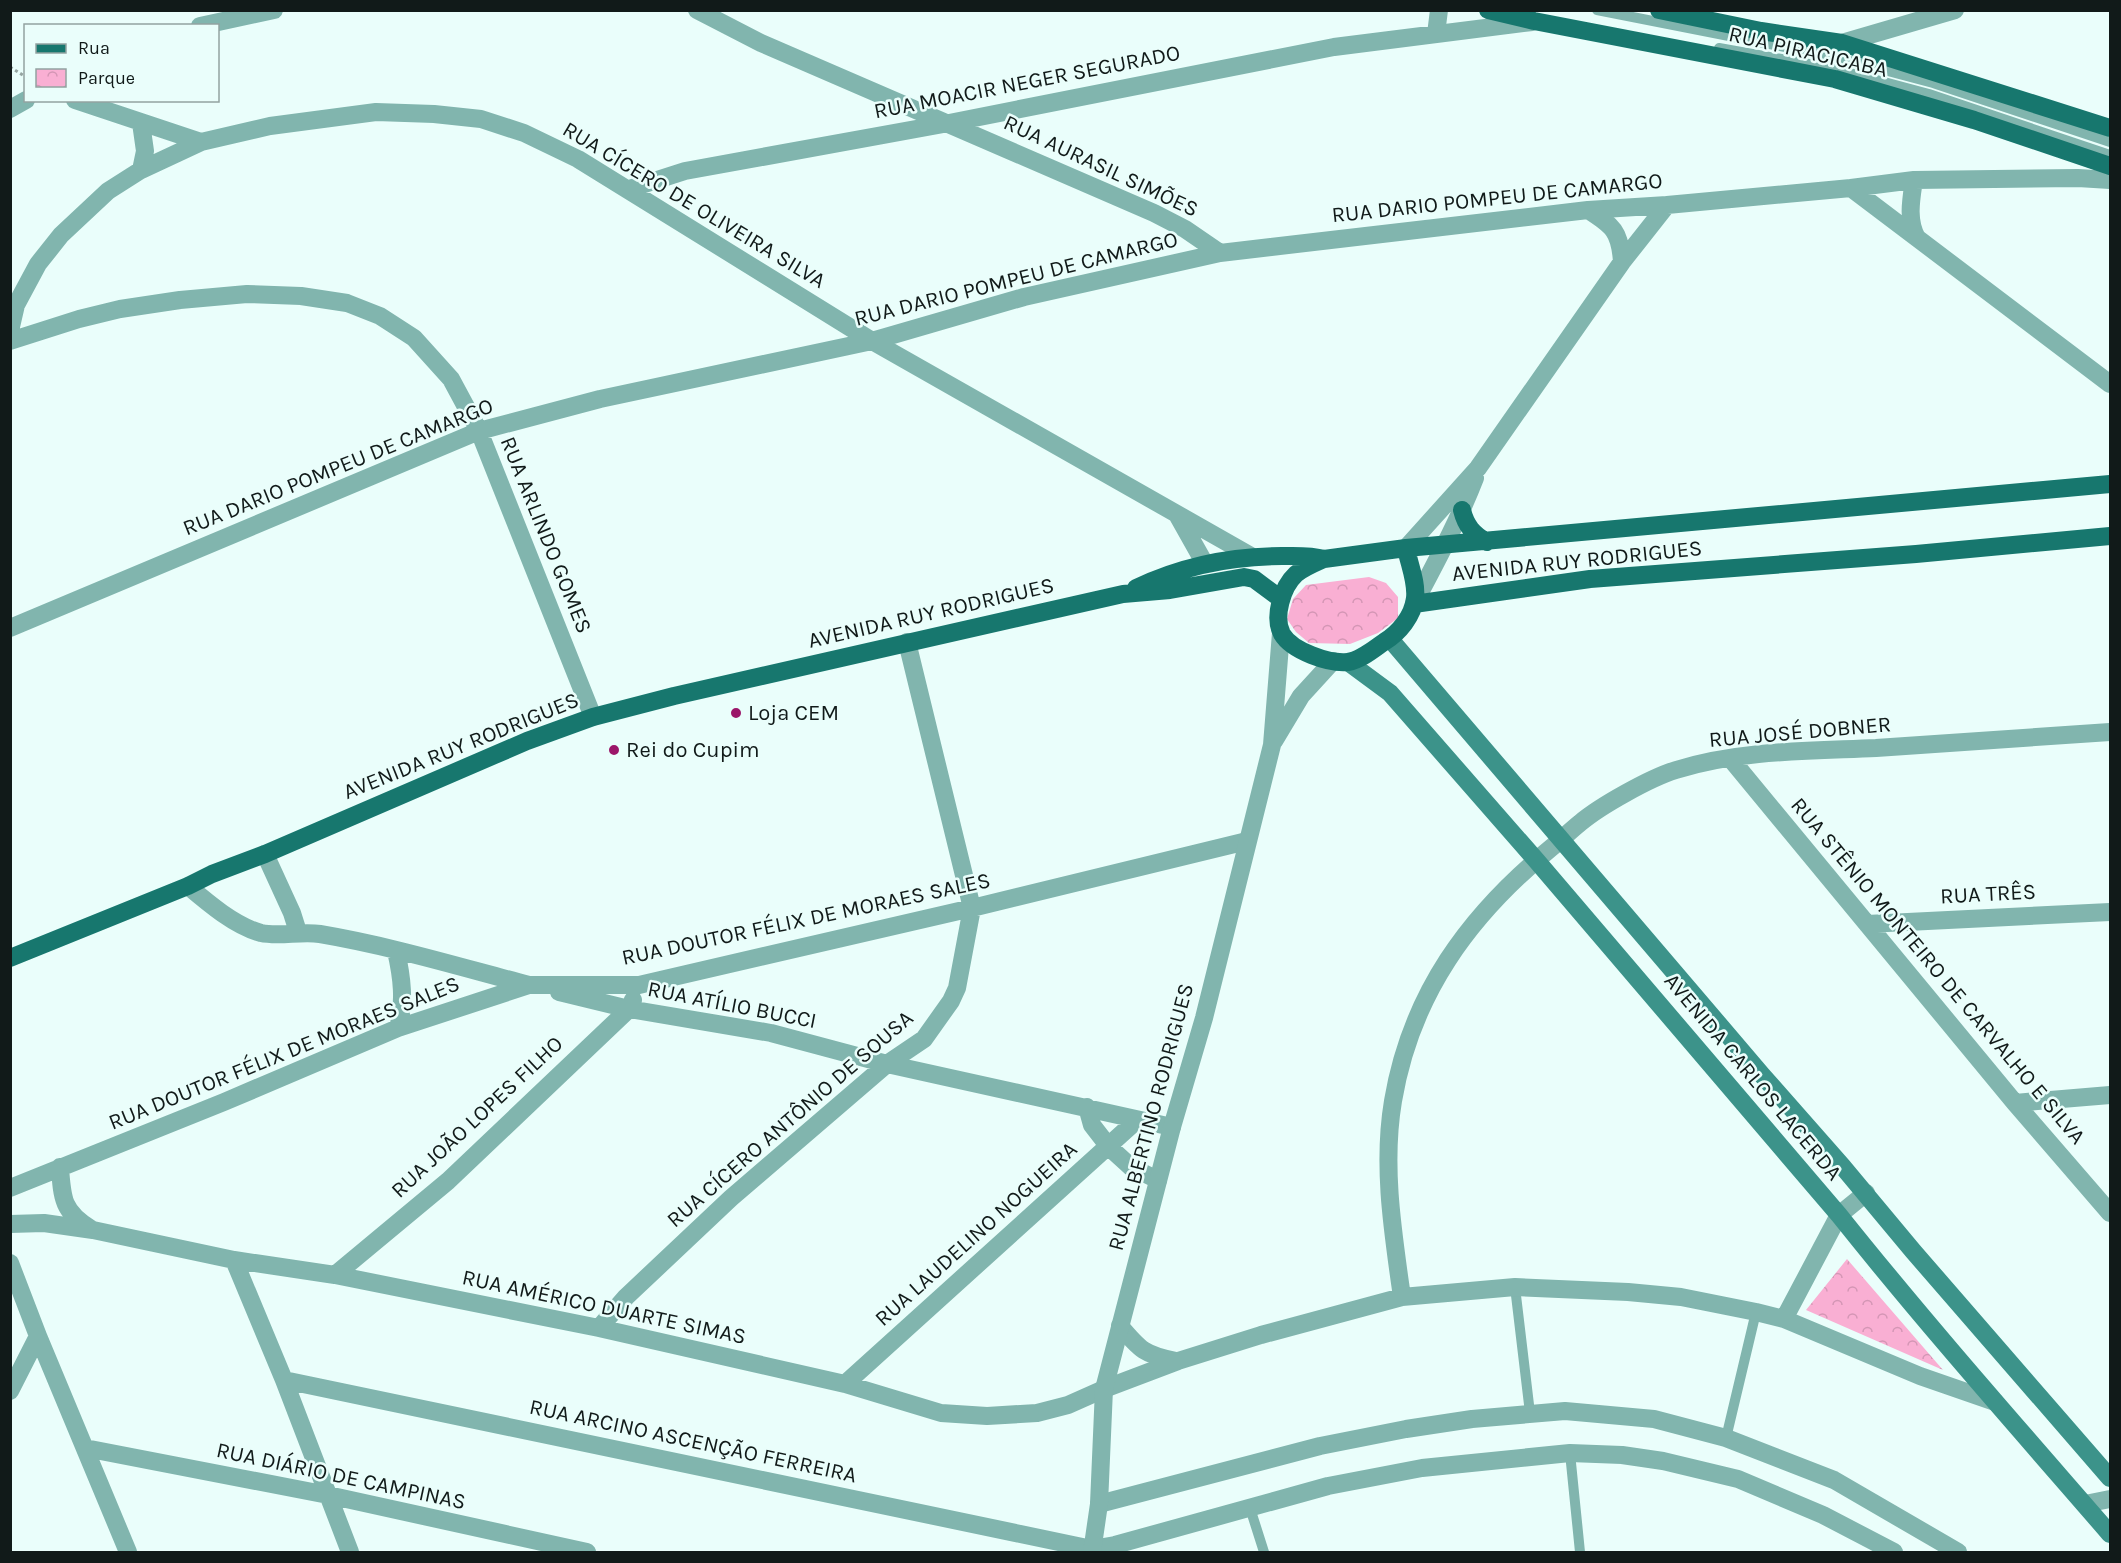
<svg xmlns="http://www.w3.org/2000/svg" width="2121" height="1563" viewBox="0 0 2121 1563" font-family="Karla,sans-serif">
<defs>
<pattern id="park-crowns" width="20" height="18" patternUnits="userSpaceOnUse" patternTransform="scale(1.5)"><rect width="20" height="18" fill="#f9afd3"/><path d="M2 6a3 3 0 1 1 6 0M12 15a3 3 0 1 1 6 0" fill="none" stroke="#d496b5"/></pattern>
</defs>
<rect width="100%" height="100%" fill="#eafefb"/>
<path fill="url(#park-crowns)" d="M1369,577l17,6 12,14v21l-20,15 -28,11 -41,-1 -13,-11 -9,-13 6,-20 13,-14z
M1847,1259l96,111 -137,-60z"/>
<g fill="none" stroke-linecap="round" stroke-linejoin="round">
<path stroke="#95a5a2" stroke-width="3" stroke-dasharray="3 3" stroke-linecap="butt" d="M10,67l16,10"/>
<path stroke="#81b5ae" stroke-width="10" d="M1597,10l238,47 98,26 177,59
M1719,48l113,20 97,26 181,61
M1515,1287l15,126
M1726,1438l30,-126
M1570,1453l10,99
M1250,1508l14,44"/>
<path stroke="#81b5ae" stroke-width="18" d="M697,10l64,33 393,170 31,16 35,24
M200,26l74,-16
M1436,34l3,-24
M1842,43l113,-33
M75,100l126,42
M10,109l16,-9
M141,170l4,-19 -4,-28
M1914,180c-3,20 -7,40 3,58
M1851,188l259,196
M629,189l56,-18 264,-48 385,-76 198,-25
M1588,210c25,16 32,21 34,52
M10,331l6,-26 22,-41 23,-29 47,-44 33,-21 60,-28 69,-16 106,-14 58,2 47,5 43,14 54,26 294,182 379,215
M10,341l69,-22 41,-10 60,-9 67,-6 54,2 46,7 33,13 34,22 37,41 28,52 114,286
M1178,516l27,48
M1406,548l72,-80 144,-206 45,-57
M1414,604c22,-42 44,-82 61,-126
M10,628l469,-197 121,-32 272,-58 152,-44 196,-44 368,-43 79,-5 184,-17 63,-8 164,-2 32,2
M1730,758l285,345 95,110
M265,854l27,59 6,19
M188,886c20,17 47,40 73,47 18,4 40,-2 59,1 71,12 140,33 209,51
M1867,924l243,-12
M396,951c6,26 9,51 2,77
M559,992l70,17 142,24 116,31 285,63
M2015,1103l95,-8
M1087,1107l5,18 17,22 22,20 27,13
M60,1167c2,32 3,45 31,62
M10,1188l214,-86 174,-74 131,-43h110l333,-77 275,-67
M10,1224l34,-1 49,7 141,30 101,15 264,53 246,56 96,29 46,3 50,-3 31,-8 36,-16 74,-28 83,-26 141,-38 113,-10 113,5 53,5 75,15 28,7 136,57 75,26
M234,1260l50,120 66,172
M10,1263l28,73 90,216
M335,1275l113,-94 181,-172 4,-9
M1402,1297c-9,-64 -20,-131 -9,-196 18,-107 76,-186 158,-253 10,-8 19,-17 29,-25 20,-17 70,-45 96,-53 63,-20 134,-19 200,-22 78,-5 156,-10 234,-16
M1784,1319l55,-104 27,-22
M1120,1326c20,24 25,29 56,35
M599,1328l27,-31 105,-99 156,-134 37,-25 27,-38 6,-13 15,-80 -65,-266
M284,1380l808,169 23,-4 213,-59 94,-18 148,-15 52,2 41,6 75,18 85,36 71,37
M845,1384l292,-264
M10,1391l28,-55
M85,1448l243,47 259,57
M1099,1504l221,-58 86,-17 66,-10 93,-8 89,8 72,19 108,42 124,72
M2085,1504l25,-5"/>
<path stroke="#81b5ae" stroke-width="18" d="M1274,741l27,-45 32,-35
M1092,1552l7,-48 5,-115 68,-262 32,-109 68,-273 9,-112"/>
<path stroke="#3c938a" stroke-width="18" d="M1390,639l372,436 81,92 70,84 197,227
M1348,662l42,31 146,167 303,355c87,109 180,214 271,319"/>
<path stroke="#17776e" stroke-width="18" d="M1488,10l46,11 301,58 139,41 136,46
M1659,10l102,21 81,12 268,85
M1462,510c4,16 11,24 25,32
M1324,559c-9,4 -21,9 -28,15 -14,13 -23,43 -14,60 10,17 47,30 66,28 13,-2 26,-13 36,-20 15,-9 29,-26 31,-44 2,-16 -6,-34 -9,-50
M1136,588c46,-22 95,-32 146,-32 14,0 28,-1 42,3l82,-11 704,-64
M1414,604l176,-25 326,-25 194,-18
M10,958l178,-72 24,-12 53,-20 262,-113 66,-24 81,-21 449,-102 47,-4 74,-13 10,2 27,20"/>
</g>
<g fill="#9b1669" stroke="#eafefb" stroke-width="2">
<circle cx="736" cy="713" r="6"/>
<circle cx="614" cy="750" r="6"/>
</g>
<g text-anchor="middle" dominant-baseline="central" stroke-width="5" stroke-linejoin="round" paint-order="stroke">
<g font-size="22" fill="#111a19" stroke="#eafefb">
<text transform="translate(1808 52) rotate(13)">RUA PIRACICABA</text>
<text transform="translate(1027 82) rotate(-11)">RUA MOACIR NEGER SEGURADO</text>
<text transform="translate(1101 166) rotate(25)">RUA AURASIL SIMÕES</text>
<text transform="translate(1497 198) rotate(-6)">RUA DARIO POMPEU DE CAMARGO</text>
<text transform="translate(694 205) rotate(31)">RUA CÍCERO DE OLIVEIRA SILVA</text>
<text transform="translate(1016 279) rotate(-14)">RUA DARIO POMPEU DE CAMARGO</text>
<text transform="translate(338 467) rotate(-22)">RUA DARIO POMPEU DE CAMARGO</text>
<text transform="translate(546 535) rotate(68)">RUA ARLINDO GOMES</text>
<text transform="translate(1577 561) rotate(-6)">AVENIDA RUY RODRIGUES</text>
<text transform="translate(931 613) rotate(-13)">AVENIDA RUY RODRIGUES</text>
<text transform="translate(1800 732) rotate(-5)">RUA JOSÉ DOBNER</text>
<text transform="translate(461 746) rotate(-22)">AVENIDA RUY RODRIGUES</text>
<text transform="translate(1988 894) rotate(-3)">RUA TRÊS</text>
<text transform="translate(806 919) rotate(-12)">RUA DOUTOR FÉLIX DE MORAES SALES</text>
<text transform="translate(1938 971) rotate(50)">RUA STÊNIO MONTEIRO DE CARVALHO E SILVA</text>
<text transform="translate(732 1005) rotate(11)">RUA ATÍLIO BUCCI</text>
<text transform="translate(284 1053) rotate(-22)">RUA DOUTOR FÉLIX DE MORAES SALES</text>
<text transform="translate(1753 1077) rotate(50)">AVENIDA CARLOS LACERDA</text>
<text transform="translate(477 1117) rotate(-43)">RUA JOÃO LOPES FILHO</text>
<text transform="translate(1151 1117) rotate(-75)">RUA ALBERTINO RODRIGUES</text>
<text transform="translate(790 1119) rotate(-41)">RUA CÍCERO ANTÔNIO DE SOUSA</text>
<text transform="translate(976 1234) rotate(-42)">RUA LAUDELINO NOGUEIRA</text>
<text transform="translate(604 1307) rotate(12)">RUA AMÉRICO DUARTE SIMAS</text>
<text transform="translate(693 1441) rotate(12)">RUA ARCINO ASCENÇÃO FERREIRA</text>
<text transform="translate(341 1476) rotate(12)">RUA DIÁRIO DE CAMPINAS</text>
</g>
<g font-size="22" fill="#111a19" stroke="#eafefb" text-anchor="start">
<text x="748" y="713">Loja CEM</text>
<text x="626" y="750">Rei do Cupim</text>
</g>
</g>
<rect width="2121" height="1563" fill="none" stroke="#111a19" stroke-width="24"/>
<rect x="24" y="24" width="195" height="78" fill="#eafefb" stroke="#93a3a1" stroke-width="1.5"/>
<rect x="36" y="44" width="30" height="9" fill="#17776e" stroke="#93a3a1" stroke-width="1.5"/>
<text x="78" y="54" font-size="18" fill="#111a19">Rua</text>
<rect x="36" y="69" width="30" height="18" fill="url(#park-crowns)" stroke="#93a3a1" stroke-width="1.5"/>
<text x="78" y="84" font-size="18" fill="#111a19">Parque</text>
</svg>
